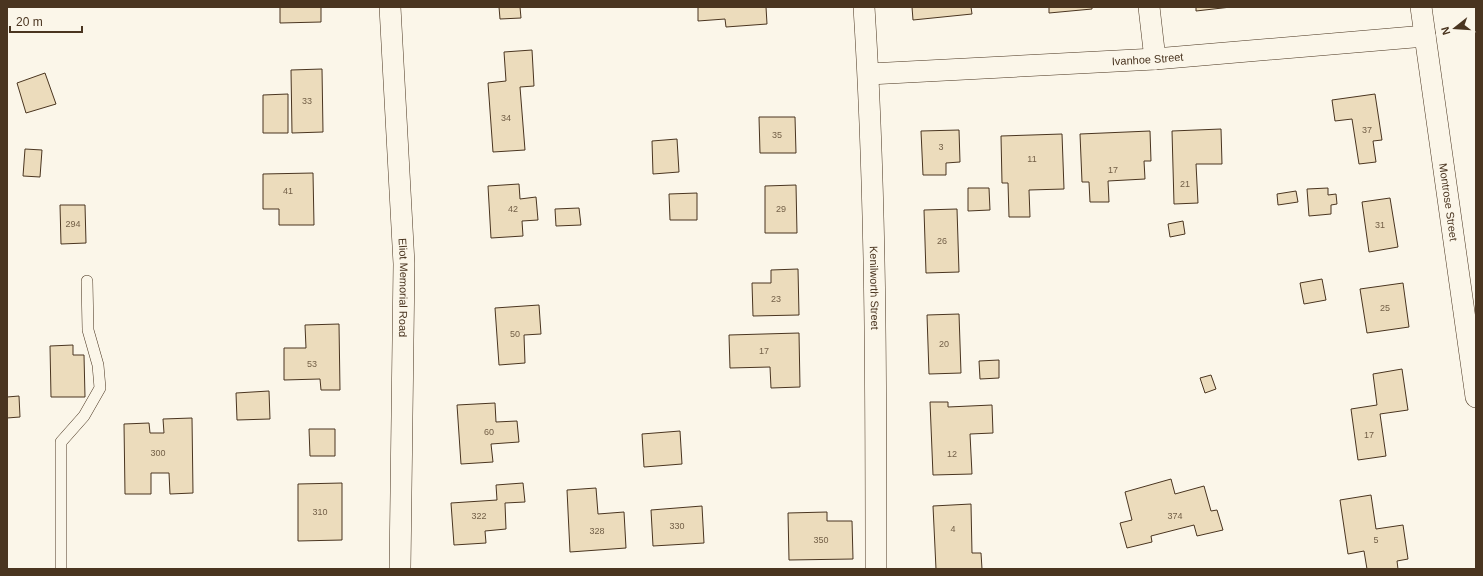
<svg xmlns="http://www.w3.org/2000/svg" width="1483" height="576" viewBox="0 0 1483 576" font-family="Helvetica,sans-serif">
<rect width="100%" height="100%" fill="#fbf6e9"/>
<path fill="#ecdcbc" stroke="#4a3520" d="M280,7h41v15l-41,1z
M499,7h21l1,11 -21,1z
M698,7h68l1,17 -41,3 -1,-8 -27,2z
M912,7h59l1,7 -59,6z
M1049,7h43v2l-43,4z
M1196,7h35l-35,4z
M532,50l2,36 -14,1 5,63 -32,2 -5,-69 18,-2 -2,-29z
M322,69l1,63 -31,1 -1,-63z
M45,73l11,31 -30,9 -9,-30z
M288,94v39h-25v-38z
M1375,94l7,46 -9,1 3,21 -17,2 -7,-45 -17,2 -3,-21z
M759,117h36l1,36h-36z
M1221,129l1,35h-26l2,39 -24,1 -2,-73z
M959,130l1,32 -14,1v12h-23l-2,-44z
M1150,131l1,30h-7l1,18 -37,2 1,21h-19l-1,-20h-7l-2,-48z
M1062,134l2,55 -35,1 1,27h-21l-1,-34h-6l-1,-47z
M677,139l2,33 -26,2 -1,-33z
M25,149l17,1 -2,27 -17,-1z
M313,173l1,52h-35v-16h-16v-35z
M519,184l1,15 16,-2 2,23 -16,1 1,15 -32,2 -3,-52z
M796,185l1,48h-32v-47z
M968,188h21l1,22 -22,1z
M1328,188v7l8,-1 1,10 -6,1v9l-22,2 -2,-27z
M1296,191l2,11 -20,3 -1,-11z
M697,193v27h-27l-1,-26z
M1390,198l8,49 -29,5 -7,-50z
M60,205h25l1,38 -25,1z
M579,208l2,17 -25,1 -1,-17z
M957,209l2,63 -33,1 -2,-63z
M1183,221l2,13 -15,3 -2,-13z
M798,269l1,46 -46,1 -1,-33h19v-13z
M1322,279l4,21 -22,4 -4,-21z
M1403,283l6,44 -42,6 -7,-44z
M539,305l2,29 -17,1 1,28 -26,2 -4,-57z
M959,314l2,59 -32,1 -2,-59z
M339,324l1,66h-19l-1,-11 -36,1v-32h22l-1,-23z
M799,333l1,54 -29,1 -1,-21 -40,1 -1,-33z
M73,345v10h11l1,42h-34l-1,-51z
M999,360v18l-19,1 -1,-18z
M1402,369l6,41 -28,4 6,42 -28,4 -7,-51 26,-4 -4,-31z
M1211,375l5,14 -11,4 -5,-15z
M269,391l1,28 -33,1 -1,-27z
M19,396l1,21 -13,1v-21z
M930,402h18v5l44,-2 1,28 -23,1 2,40 -39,1z
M495,403l1,19 21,-1 2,21 -28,2 2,18 -32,2 -4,-59z
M192,418l1,75 -23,1 -1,-21h-18v21h-26l-1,-70 25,-1 1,10h14l-1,-14z
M309,429h26v27h-25z
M680,431l2,33 -38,3 -2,-33z
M1171,479l4,15 29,-8 7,25 6,-1 6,20 -26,6 -3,-11 -43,11 1,6 -25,6 -7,-25 12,-3 -7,-28z
M342,483v57l-44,1v-57z
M523,483l2,19 -20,1 1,26 -21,2 1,12 -32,2 -3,-42 46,-3 -1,-15z
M596,488l2,26 26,-2 2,36 -56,4 -3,-62z
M1371,495l5,34 27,-4 5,34 -11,2 1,8h-31l-3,-18 -16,3 -8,-54z
M971,504l1,49h9l1,16h-46l-3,-63z
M702,506l2,37 -51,3 -2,-36z
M827,512v9h25l1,38 -64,1 -1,-47z"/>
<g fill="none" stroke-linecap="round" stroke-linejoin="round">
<g stroke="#4a3520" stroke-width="12">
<path id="lane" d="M61,569v-127l23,-26 16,-28 -2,-23 -10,-35 -1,-49"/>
</g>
<g stroke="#4a3520" stroke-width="22">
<g id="street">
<path id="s1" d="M390,7l14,257 -4,305"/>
<path id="s2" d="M864,7c12,187 12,375 12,562"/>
<path d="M1149,7l6,52"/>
<path id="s3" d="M1421,7l55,390"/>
<path id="s4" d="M869,74l286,-15 270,-23"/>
</g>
</g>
<use href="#lane" stroke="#fbf6e9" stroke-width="11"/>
<use href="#street" stroke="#fbf6e9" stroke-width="21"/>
</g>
<g text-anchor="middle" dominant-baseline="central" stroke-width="3" stroke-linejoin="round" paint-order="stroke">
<g font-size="9" fill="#725f47">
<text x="307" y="101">33</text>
<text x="506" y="118">34</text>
<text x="1367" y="130">37</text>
<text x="777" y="135">35</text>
<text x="941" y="147">3</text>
<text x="1032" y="159">11</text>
<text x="1113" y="170">17</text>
<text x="1185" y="184">21</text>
<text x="288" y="191">41</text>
<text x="513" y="209">42</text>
<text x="781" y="209">29</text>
<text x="73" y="224">294</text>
<text x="1380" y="225">31</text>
<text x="942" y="241">26</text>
<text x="776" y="299">23</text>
<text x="1385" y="308">25</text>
<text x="515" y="334">50</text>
<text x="944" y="344">20</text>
<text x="764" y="351">17</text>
<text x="312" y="364">53</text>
<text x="489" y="432">60</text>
<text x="1369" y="435">17</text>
<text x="158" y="453">300</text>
<text x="952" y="454">12</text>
<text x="320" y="512">310</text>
<text x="479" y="516">322</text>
<text x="1175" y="516">374</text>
<text x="677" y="526">330</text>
<text x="953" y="529">4</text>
<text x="597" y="531">328</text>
<text x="821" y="540">350</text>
<text x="1376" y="540">5</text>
</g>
<g font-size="11" fill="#4a3520" stroke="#fbf6e9">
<text stroke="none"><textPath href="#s4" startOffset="279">Ivanhoe Street</textPath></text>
<text stroke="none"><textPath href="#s3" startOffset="197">Montrose Street</textPath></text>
<text stroke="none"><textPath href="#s1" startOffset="281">Eliot Memorial Road</textPath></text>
<text stroke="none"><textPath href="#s2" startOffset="281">Kenilworth Street</textPath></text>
</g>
</g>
<rect width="1483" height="576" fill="none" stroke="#4a3520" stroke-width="16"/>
<g transform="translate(1455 28) rotate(253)" stroke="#fbf6e9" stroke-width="3" paint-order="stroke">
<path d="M0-3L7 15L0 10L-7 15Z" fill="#4a3520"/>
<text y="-6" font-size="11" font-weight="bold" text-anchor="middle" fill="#4a3520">N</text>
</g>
<path d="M10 26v6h72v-6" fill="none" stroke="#4a3520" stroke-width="2"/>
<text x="16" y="26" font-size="12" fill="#4a3520" stroke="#fbf6e9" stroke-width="3" paint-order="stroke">20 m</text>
</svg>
